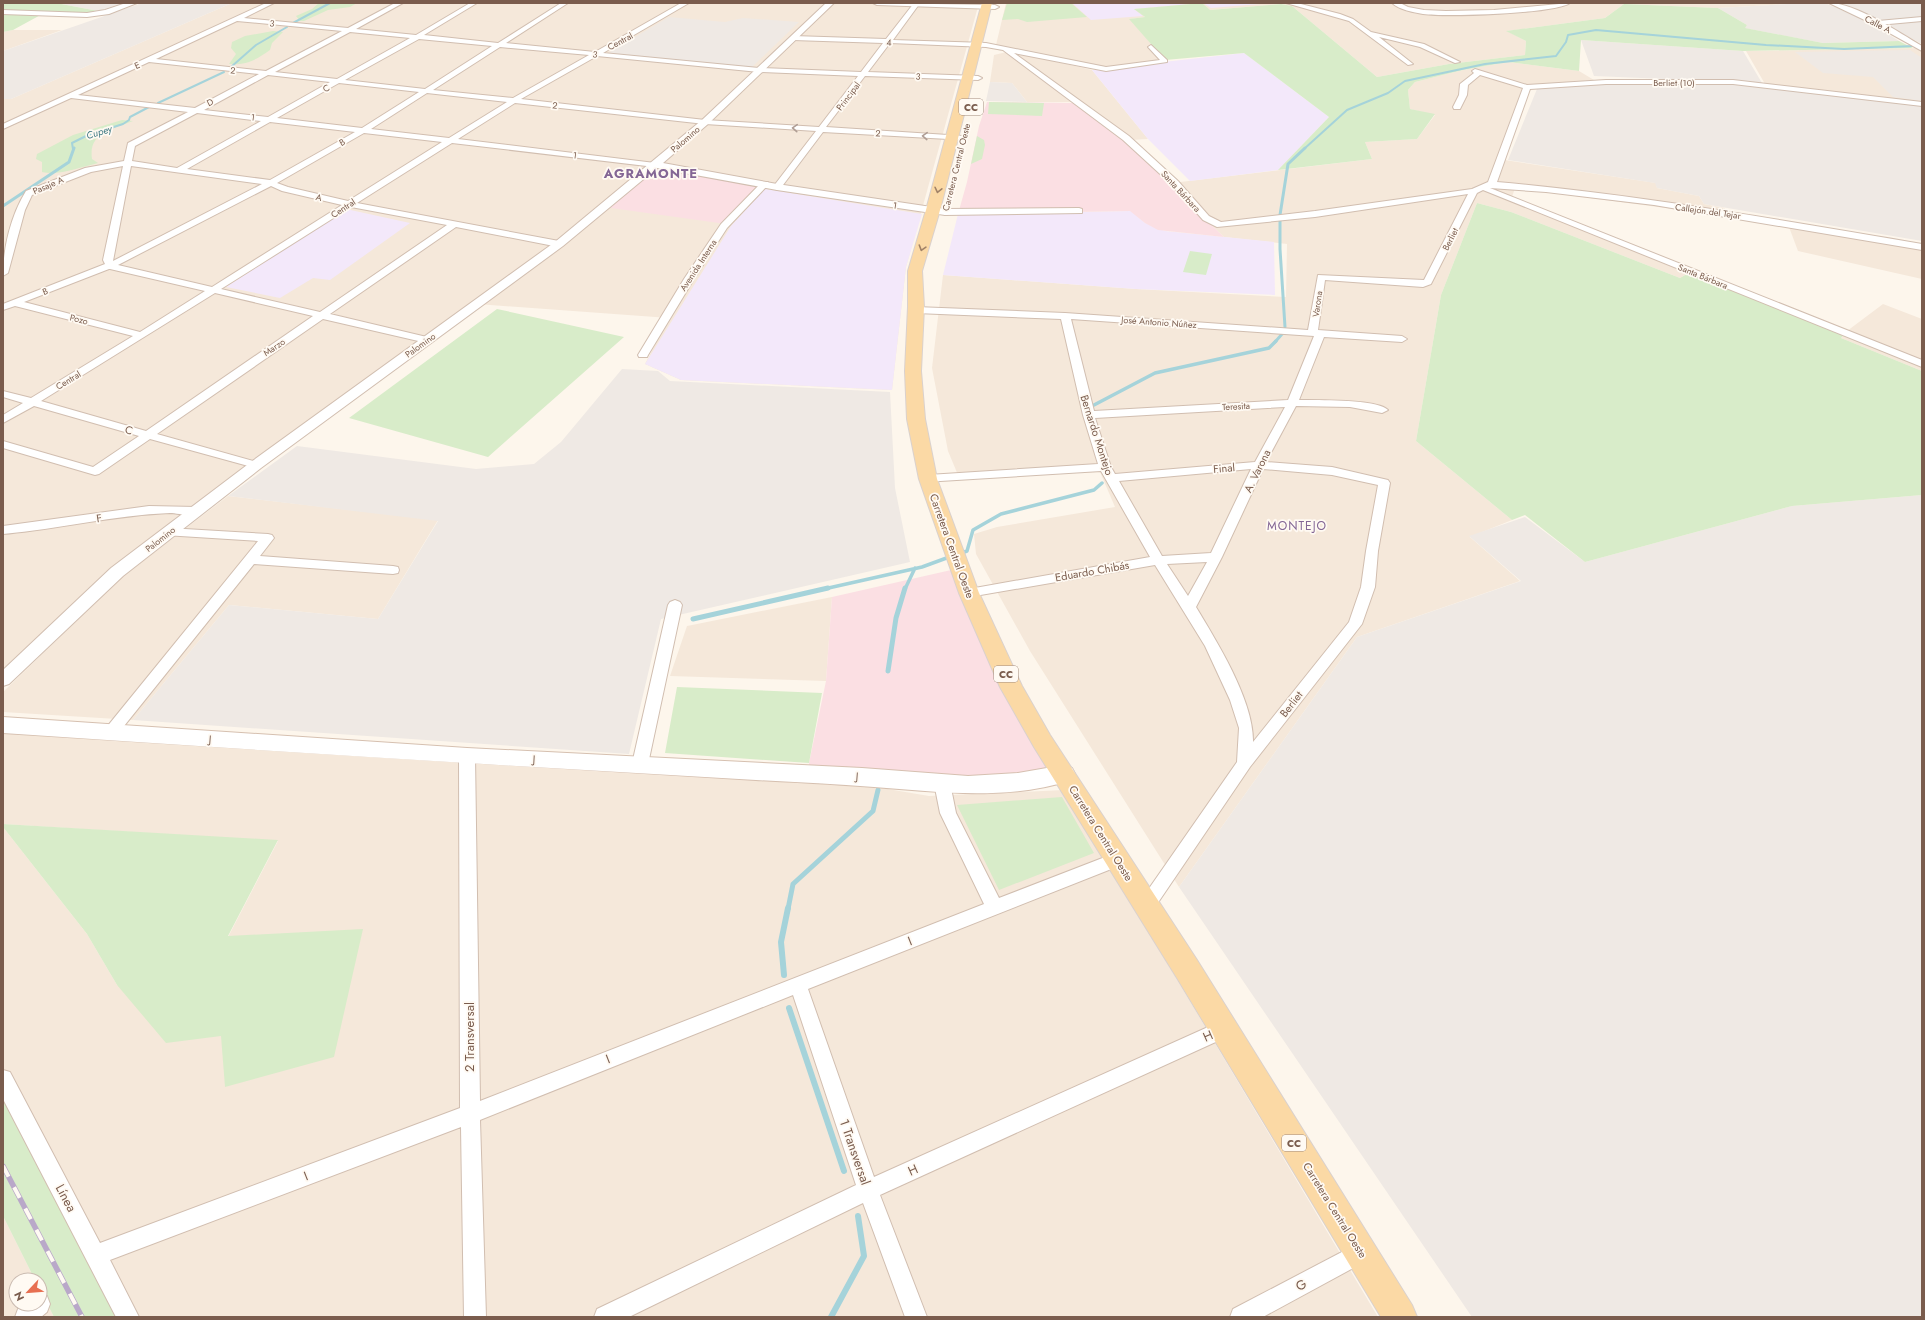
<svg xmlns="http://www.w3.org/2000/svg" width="1925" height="1320" viewBox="0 0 1925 1320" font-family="Jost,sans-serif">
<rect width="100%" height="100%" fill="#fdf6ec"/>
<path fill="#f5e8da" d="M232,3h747l-73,264 -14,123 -211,-10 -36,-16 24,-46 -192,-14 -366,266 -108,103v-574h8z
M1006,3h800l-88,5 -94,-4 -19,14 -98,13 19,10 -1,14 -76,9 -72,13 -85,-71 -11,-2 -72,6 -7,-7 -67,6 10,8 -15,2 35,41 -61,8 -108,-23z
M13,30h49l-59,21v-19z
M1922,48v54l-157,-18 -19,-33z
M1011,51l81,19 56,69 -18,1 -49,-38h-54l-15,-19 -22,-1 4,-27z
M1508,62l71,9 15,9 -71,6 -25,73 158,24 1,5 42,8 5,8 21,4 1,8 -211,-28 -3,9 180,74 -12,7 -169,-66 -34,-9 -36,92 -25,146 96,79 -42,17 50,44 -163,56 -178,250 -149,-236 -54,-97 -2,-20 23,-7 118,-20 -15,-35 -142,3 -10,-24 -16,-83 11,-93 193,14 150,8 1,-53 -63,-7 -37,-35 -15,-19 200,-24 -7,-17 52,-3 18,-24 -25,-6 -2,-19 7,-8 48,-12z
M1791,222l131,23v34l-124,-28 -9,-24z
M1883,304l39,15v52l-81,-33 6,-7z
M228,496l210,24 -60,99 -149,-14 -96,115 -130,-8v-20l119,-115z
M832,597l-6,84 -156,-5 17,-50z
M3,730l861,55 65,11 135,-6 314,527h-1248l-127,-247v-243l84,107 30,51 105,50 4,52 2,-150 50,-96 -275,-17z
M3,1216l32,64h-19v24h24v-14l14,27h-51z"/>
<path fill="#efe9e4" d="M56,3h67l-25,8z
M142,3h90l-221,96h-8v-48z
M1806,3h19l41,17 33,21 -76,2 -79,-15 3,-3 -29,-17z
M1922,3v15l-42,3 -41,-17z
M669,17l56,5 18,-4 56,4 -47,45 -144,-14z
M1922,21v23l-38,-20z
M1581,40l162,11 19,32 -168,-7z
M1910,50l12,8v43l-29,-4 -20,-20 -50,-4 -28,-21z
M990,82l22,1 15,19 -41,-1z
M1617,83l126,2 179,21v135l-218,-37 -5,-8 -42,-8 -2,-5 -147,-23 29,-71z
M622,369l36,2 12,10 220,11 5,96 15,74 -249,57 -32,135 -496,-34 96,-115 149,14 60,-98 -210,-25 69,-50 179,23 58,-5 27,-22z
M1922,495v822h-450l-293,-430 178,-250 164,-56 -52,-45 56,-19 60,45 207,-56z"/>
<path fill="#f3e8fa" d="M1072,3h130l-68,6 9,7 -52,4z
M1203,3h70l-62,5z
M1244,53l85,64 -51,53 -88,11 -42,-42 -56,-69z
M765,189l157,25 -16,53 -14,123 -211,-10 -36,-16 86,-138z
M346,209l64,14 -80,57 -17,-2 -33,20 -54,-11z
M1131,211l14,12 20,8 109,11 1,53 -139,-6 -193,-14 15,-61z"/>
<path fill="#fbdfe3" d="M987,102l89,1 44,34 52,46 15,19 37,35 -66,-7 -13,-7 -15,-12 -172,3 9,-32 12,-56z
M655,165l110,19 -39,40 -122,-17z
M960,568l104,206 -46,8 -209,-8v-11l17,-82 6,-84z"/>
<path fill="#d8ecc9" d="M3,3h53l42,8 -16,2 -36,-1 -33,18 -10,2z
M319,3h38l-7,4 -22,3 -24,11h-4l-4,-5 16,-7z
M1007,3h64l16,14 -60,5 -9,-3 -16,1z
M1202,3l8,7 71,-6 11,2 85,71 72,-13 76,-9 1,-14 -20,-10 99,-13 19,-14 94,4 29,17 -2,3 78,15 76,-2 14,7 -170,3 -162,-11 -2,31 -71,-9 -45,8 -48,12 -7,8 2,19 25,5 -18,25 -52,3 7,17 -94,11 51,-53 -85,-64 -79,7 -36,-41 16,-2 -11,-8z
M273,31l10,1 -11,11 -2,7c-14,10 -23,15 -41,14l7,-10 -5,-6 1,-6 13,-6z
M989,102l55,1 -2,13 -54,-2z
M122,120l11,1c-20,8 -45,11 -41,38l6,4c-17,4 -40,13 -56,9v-10l-6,-3 1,-5 36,-19z
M977,136l7,4 1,5 -3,14 -11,5z
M1477,203l34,9 169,66 12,-7 155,60 -6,7 81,33v124l-130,11 -207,56 -60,-47 -13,5 -96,-79 25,-146z
M1190,251l22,3 -6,21 -23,-3z
M497,309l127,28 -136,120 -139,-39z
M677,687l145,6 -13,70 -144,-10z
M1062,797l32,56 -95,37 -42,-85z
M3,824l275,16 -50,96 135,-7 -29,128 -109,30 -4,-51 -55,7 -49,-58 -30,-51 -84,-107z
M3,1070l127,247h-76l-14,-27v-10h-5l-32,-64z"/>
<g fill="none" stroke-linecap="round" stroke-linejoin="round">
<path stroke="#a5d3da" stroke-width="2" d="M293,23l37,-20
M231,67l25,-22 31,-18
M158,103l66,-31
M73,149l-1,-6 14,-7 37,-12 6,-4 1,-3 19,-10
M1304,149l43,-39 41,-17 17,-12 80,-17 71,-8 10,-14 2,-7 28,-5 170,15 78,4 69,-3"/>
<path stroke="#a5d3da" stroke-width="3" d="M3,206l66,-44 5,-14
M1285,327l-5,-78v-34l8,-51 17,-16
M1275,342l8,-9"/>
<path stroke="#a5d3da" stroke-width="3.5" d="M1094,405l61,-32 114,-25 7,-7
M959,554l8,-3 6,-21 28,-16 93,-24 8,-7
M824,589l98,-22 30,-11
M905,589l10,-21"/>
<path stroke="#a5d3da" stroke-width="5" d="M693,619l135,-31
M888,671l8,-53 9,-30
M788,909l5,-25 80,-73 5,-21"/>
<path stroke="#a5d3da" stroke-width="6" d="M784,975l-3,-33 7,-34
M789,1008l55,163
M831,1317l33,-61 -6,-40"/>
<g stroke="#d1beb0" stroke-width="2">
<path id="minor" d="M266,3h8l-30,15 104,10 47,-25h8l-47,26 60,6 54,-32h7l-53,32 74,8 63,-40h7l-62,40 89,9 86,-49h8l-86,50 156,15 102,4 22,-29 -90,-3 -3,-2 3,-2 93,3 28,-36h6l-27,37 93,3 120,24 54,-7 -12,-13 3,-2 16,15v2l-61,9 -92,-18 115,83 49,45 31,35 12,6 94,-11 157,-22 16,-7 35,-94 -43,-13 -12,10 -1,10 -7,14h-6l-1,-2 6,-12 1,-11 14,-11 -2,-2 3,-2 52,16 79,-5h127l189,22v4l-189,-22h-127l-76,5 -33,93c143,13 284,38 425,62v6l-268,-45 -108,-13 -56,-4 432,172v7l-439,-177 -6,3 -46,91 -8,3 -98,-7 -7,50 84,6 5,3 -5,3 -78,-5 -25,63c15,0 80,-1 89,10l-6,3 -32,-6 -54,-1 -30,56 66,5 56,13 2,3 -12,68 -3,36 -13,37 -112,143 -97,143 -6,2 -6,-2 -2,-5 2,-5 96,-138 2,-34 -9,-28 -25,-54 -50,-81 -186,32 -5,-1 -2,-3 2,-3 5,-1 181,-32 -49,-86 -177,11 -2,-3 6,-4 170,-11 -15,-49 -22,-96 -145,-6 -5,-3 5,-3 149,6 243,17 10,-55 106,5 44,-86 -153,23 -98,10 -14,-7 -31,-35 -49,-45 -120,-90 -17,-3 -96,-4 -22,29 110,4 4,2 -4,2 -113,-4 -39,51 137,9h3v4l-143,-8 -43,57 -3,1 -4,-3 43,-56 -111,-7 -190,-21 -57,36 197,24 4,2 -4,2 -203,-24 -95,60 202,38 5,3 -5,3 -103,-20 -126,87 101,24 1,2 -1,2 -4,1 -104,-24 -166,115 103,29 2,2 -2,2h-8l-102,-28 -51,35 -4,1 -92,-27v-7l90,26 46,-31 -105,-30 -31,17v-8l20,-12 -20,-6v-6l28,7 102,-62 -118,-30 -12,4v-6l102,-40 -2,-4 20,-94 -32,6 -59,23 -7,15 -17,63 -5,3c0,-28 8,-61 23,-85l59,-23 39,-7 4,-18 60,-31 -117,-14 -68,31v-5zM237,21l105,10 -76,40 -110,-12zM350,32l60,6 -73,41 -62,-7zM419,39l73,7 -67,43 -80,-9zM500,47l89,8 -76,43 -80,-8zM597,56l162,16 99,4 -39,51 -114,-7 -184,-21zM149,62l110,12 -64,34 -117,-13zM268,75l62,7 -62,35 -64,-7zM339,83l80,9 -57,36 -85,-10zM427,93l80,9 -58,36 -78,-9zM197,113l64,8 -84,47 -45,-7 3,-15zM270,122l85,10 -85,48 -83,-11zM364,133l78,9 -94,59 -60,-14 -11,-4zM131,166l131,18 -149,77zM271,186l11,5 60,14 -130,82 -94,-22zM351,207l96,18 -127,87 -99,-23zM109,269h1l95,22 -65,41 -116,-30zM215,293l98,23 -167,115 -105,-30zM1071,319l243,17 -26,64 -194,11zM1285,407l-30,55 -140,12 -4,-7 -16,-49zM1251,469l-40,84 -49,3 -43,-75zM1263,469l69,6 46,10 -12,66 -5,36 -12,35 -96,120c1,-41 -36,-100 -57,-135l26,-50zM1207,562l-19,34 -21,-32z
M1286,3h11l43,11 13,5 18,13 53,12 36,18 -5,1 -35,-16 -41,-10 34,27 -5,1 -59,-44z
M1392,3h8l8,4 16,3 22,1 48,-1 76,-7c-16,11 -124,14 -147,11 -10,-2 -23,-4 -31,-11z
M1922,17v4l-44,4 -3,-2 3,-2z
M762,182h6l1,2 -42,44 -33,51 -46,76 -1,2h-8l-1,-2 46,-76 37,-55z
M1079,208l3,1v4l-137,2 -4,-3 4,-3z
M149,506l47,1 6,4c-5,8 -24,2 -32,2 -56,2 -111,16 -167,21v-8z
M168,528l100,6 4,1 2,3 -14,18 133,10 5,1 1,3 -1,3 -5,1 -139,-10 -138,172 -5,2 -5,-2 -2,-4 2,-4 152,-187 -94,-6 -2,-3 2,-3z
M675,600l5,2 2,3 -34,159 -3,4 -5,2 -5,-2 -3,-4 36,-159 2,-3z
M467,750l5,2 3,4 5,345 504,-197 -44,-91 -6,-30 3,-4 5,-2 5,2 3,4 6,30 43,85 119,-46 6,2 2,5 -2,5 -316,125 66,188 343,-154 7,-3 7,3 2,6 -2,6 -351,160 47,122h-22l-42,-114 -234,114h-35l3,-8 259,-124 -63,-190 -313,125 6,197h-22l-3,-190 -351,133 29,57h-23l-113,-218v-29l7,2 90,171 360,-135 -1,-352 3,-4z
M1361,1242l7,4 4,7 -4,7 -105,57h-33l3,-8z
M40,1294l7,2 3,8 -3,8 -6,5h-26l3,-8 6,-5h16z"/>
</g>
<g stroke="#d1beb0" stroke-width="2">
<path id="tertiary" d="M126,3h11l-28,11 -22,3 -84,-3v-4l84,3 18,-3z
M826,3h8l-126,121 -45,39 114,21 168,25 5,3 -1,2 -4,1 -168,-25 -120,-22 -94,78 -302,222 -138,108 -114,108 -6,2v-16l108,-102 140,-106 304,-220 147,-122z
M873,3l122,2 4,2 -4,2 -118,-4z
M1829,3c27,0 69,29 93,43v5l-47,-26z"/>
</g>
<g stroke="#d6c0b0" stroke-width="2">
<path id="secondary" d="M3,717l464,31 395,20 106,8 50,-3 46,-8 8,3 3,6 -3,6c-64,21 -133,12 -198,7 -39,-3 -79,-5 -118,-7 -251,-14 -502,-30 -753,-47z"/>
</g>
<g stroke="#dad1cd" stroke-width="2">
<path id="primary" d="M982,3h10l-52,207 -18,61 2,36 -3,64 4,48 12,60 42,114 43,93 28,49 147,225 215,345 5,12h-36l-204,-339 -143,-231 -34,-60 -41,-94 -40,-114 -12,-60 -2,-48 3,-64v-36l18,-61z"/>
</g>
<use href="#minor" fill="#fff" fill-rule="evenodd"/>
<use href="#tertiary" fill="#fff" fill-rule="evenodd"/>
<use href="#secondary" fill="#fff" fill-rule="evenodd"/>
<use href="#primary" fill="#fbd9a5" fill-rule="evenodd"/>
<g stroke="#b9a8c9" stroke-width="5.5">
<path id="rail" d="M3,1166l79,151"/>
</g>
<use href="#rail" stroke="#fffaf3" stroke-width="4" stroke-dasharray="12" stroke-linecap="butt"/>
</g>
<defs><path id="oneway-chevron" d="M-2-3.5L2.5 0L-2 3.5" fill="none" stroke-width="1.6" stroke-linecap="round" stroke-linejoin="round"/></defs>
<g stroke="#af9d94">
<use href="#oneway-chevron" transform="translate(795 128) rotate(-176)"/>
<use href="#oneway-chevron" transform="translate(925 136) rotate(-177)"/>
</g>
<g stroke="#a18267">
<use href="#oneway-chevron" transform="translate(938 190) rotate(103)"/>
<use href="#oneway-chevron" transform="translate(922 248) rotate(107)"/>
</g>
<g text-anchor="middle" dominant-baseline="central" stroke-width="3.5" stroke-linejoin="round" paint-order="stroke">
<g font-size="9" fill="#7a5c4d" stroke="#fffaf3">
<text transform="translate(272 23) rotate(6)">3</text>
<text transform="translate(1878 24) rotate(27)">Calle A</text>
<text transform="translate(620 41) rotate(-28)">Central</text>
<text transform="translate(889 42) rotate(2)">4</text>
<text transform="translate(595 54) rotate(6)">3</text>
<text transform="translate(137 65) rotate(-25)">E</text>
<text transform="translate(233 70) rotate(6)">2</text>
<text transform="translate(918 76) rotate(2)">3</text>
<text x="1674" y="82">Berliet (10)</text>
<text transform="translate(326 88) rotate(-29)">C</text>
<text transform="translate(848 96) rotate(-53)">Principal</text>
<text transform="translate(210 102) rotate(-27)">D</text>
<text transform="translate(555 105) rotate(7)">2</text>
<text transform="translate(253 117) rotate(7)">1</text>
<text transform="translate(878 133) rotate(3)">2</text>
<text transform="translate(685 139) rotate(-41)">Palomino</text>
<text transform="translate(342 142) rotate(-30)">B</text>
<text transform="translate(575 155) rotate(7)">1</text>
<text transform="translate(956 167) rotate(-76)">Carretera Central Oeste</text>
<text transform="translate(48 185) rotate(-23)">Pasaje A</text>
<text transform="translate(1181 191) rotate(47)">Santa Bárbara</text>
<text transform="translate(319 197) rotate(13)">A</text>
<text transform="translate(895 205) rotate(9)">1</text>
<text transform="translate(343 208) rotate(-33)">Central</text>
<text transform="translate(1708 211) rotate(8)">Callejón del Tejar</text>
<text transform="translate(1450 239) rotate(-63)">Berliet</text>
<text transform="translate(698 265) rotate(-57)">Avenida Interna</text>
<text transform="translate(1703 276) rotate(22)">Santa Bárbara</text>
<text transform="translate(45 291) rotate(-22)">B</text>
<text transform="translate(1317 304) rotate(-82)">Varona</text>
<text transform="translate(79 319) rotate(14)">Pozo</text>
<text transform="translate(1159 322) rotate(4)">José Antonio Núñez</text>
<text transform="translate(420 345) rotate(-36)">Palomino</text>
<text transform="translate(274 347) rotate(-34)">Marzo</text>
<text transform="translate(68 380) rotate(-31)">Central</text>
<text transform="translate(1236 406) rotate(-3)">Teresita</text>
<text transform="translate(160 539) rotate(-38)">Palomino</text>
</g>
<g fill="#fffaf3" stroke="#a28b7f" stroke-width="1">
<rect x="959" y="99" width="24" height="16" rx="3"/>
<rect x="994" y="666" width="24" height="16" rx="3"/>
<rect x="1282" y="1135" width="24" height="16" rx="3"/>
</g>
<g font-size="10" font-weight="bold" fill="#7a5c4d">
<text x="971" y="107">CC</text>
<text x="1006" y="674">CC</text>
<text x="1294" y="1143">CC</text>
</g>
<g font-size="10" font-style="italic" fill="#437c86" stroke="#fffaf3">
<text transform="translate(99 132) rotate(-17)">Cupey</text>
</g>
<g font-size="11" fill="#7a5c4d" stroke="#fffaf3">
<text transform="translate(129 430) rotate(16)">C</text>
<text transform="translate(1097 435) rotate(72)">Bernardo Montejo</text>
<text transform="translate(1224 468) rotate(-5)">Final</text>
<text transform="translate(1257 471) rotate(-64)">A. Varona</text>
<text transform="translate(99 518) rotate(-9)">F</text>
<text transform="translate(952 546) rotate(70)">Carretera Central Oeste</text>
<text transform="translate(1092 571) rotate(-10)">Eduardo Chibás</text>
<text transform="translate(1291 704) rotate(-52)">Berliet</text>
<text transform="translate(210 739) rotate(4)">J</text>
<text transform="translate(534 759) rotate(3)">J</text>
<text transform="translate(857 776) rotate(4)">J</text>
<text transform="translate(1101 833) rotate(58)">Carretera Central Oeste</text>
<text transform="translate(1335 1210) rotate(58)">Carretera Central Oeste</text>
</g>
<g font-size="12" letter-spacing="1" fill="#846695" stroke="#fffaf3">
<text x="1297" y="526">MONTEJO</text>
</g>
<g font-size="13" font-weight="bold" letter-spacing="1" fill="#846695" stroke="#fffaf3">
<text x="651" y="173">AGRAMONTE</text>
</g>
<g font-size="13" fill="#7a5c4d" stroke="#fffaf3">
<text transform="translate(910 941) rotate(-21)">I</text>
<text transform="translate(1208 1036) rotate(-24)">H</text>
<text transform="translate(469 1037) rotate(-90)">2 Transversal</text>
<text transform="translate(608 1059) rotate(-21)">I</text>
<text transform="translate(855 1152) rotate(71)">1 Transversal</text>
<text transform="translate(913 1170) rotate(-24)">H</text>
<text transform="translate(306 1176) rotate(-21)">I</text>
<text transform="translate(66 1198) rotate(62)">Línea</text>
<text transform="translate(1301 1285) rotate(-28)">G</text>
</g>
</g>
<rect width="1925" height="1320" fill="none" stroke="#7a5c4d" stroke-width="8"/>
<g transform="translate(28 1292) rotate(244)"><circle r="19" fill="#fffaf3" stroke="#cabbb1"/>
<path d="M0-3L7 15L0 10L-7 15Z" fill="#e76f51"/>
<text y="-6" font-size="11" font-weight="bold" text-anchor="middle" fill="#7a5c4d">N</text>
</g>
</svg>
